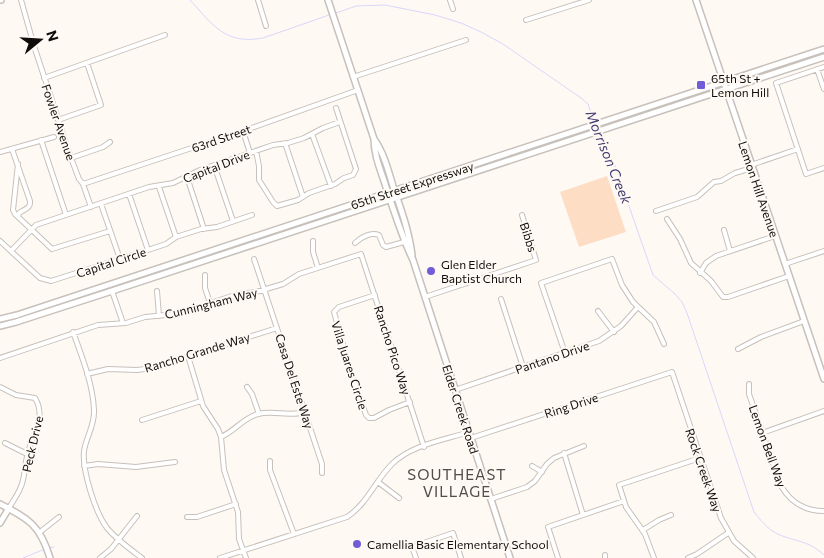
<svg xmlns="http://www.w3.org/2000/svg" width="824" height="558" viewBox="0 0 824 558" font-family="Commissioner,sans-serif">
<rect width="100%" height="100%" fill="#fff9f4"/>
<path fill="#fddec4" d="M607,176l19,56 -47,15 -19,-55z"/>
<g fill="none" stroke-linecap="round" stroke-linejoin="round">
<path stroke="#d8d7fb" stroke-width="1" d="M190,0c23,25 35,45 73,38l69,-24
M336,13l20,-7 29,-1 50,10 26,8 20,9 22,12 78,54 7,6 6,18
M598,133l4,11 12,19 39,112 22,19 7,8 5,11 67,199c5,6 10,13 17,18 17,12 36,8 53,25
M49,548l5,-1
M23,558l22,-9"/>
<g stroke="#c7c0bb" stroke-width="6">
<path id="street" d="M21,0l13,46 37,112 8,21 4,5 8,23
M258,0l8,26
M450,0l3,9
M526,20l63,-20
M824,67l-48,16 30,91 18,-6
M817,69l7,20
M353,77l113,-37
M44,78l121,-43
M58,120l43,-15 -14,-42
M243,131l7,22
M312,134l19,52
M41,140l25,75
M285,143l18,54
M12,149l18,52c1,8 -6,8 -11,12l-1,4
M256,151l3,15v14l14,22 4,4 21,-6 11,-7 26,-9 9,-6 9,-3 3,-6 -20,-61
M0,152l54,-15
M71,158l32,-11 7,-5
M18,164l-5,46 2,4 37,35 58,-18
M214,165l19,56
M751,165l47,-16
M187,177l17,52
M83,184l160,-53 115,-41
M159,187l17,50
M129,194l19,56
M101,204l19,55
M656,211l41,-14 17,-15 7,-1 14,-8 17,-5
M667,219l13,20 11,24 20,18 12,16h5l61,-21
M724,230l6,21
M0,241l40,37 11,3 97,-31 18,-6 10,-7 25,-8 16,-2 35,-12
M313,241v11l5,16
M355,243c6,-6 16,-11 24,-8l4,10 3,2 18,-5
M11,251l25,-26 113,-38 24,-4 27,-13 73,-25 15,-2 16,-5 19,-10 17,-6
M254,259l68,205v9
M785,264l39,-13
M700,273l6,-10 10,-7 59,-20
M205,275v13l5,15
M112,291l11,32
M157,291l2,25
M375,295l-36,12 -5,5 14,51 18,52 3,3h5l15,-8 21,-8
M425,297l111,-37 -14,-45
M501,299l22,68
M598,311l16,21
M73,332c9,25 20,52 21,78 1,15 -8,27 -10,41 -2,19 11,61 23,77 10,12 23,21 35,30
M738,349l23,-12 43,-16
M565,353l-24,-70 71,-24 10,26 11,17 21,20 10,22
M188,356l15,50 15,23 3,8 3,33 14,42 1,27 7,19
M0,358l98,-33 28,-2 19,-6 32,-3 61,-20 18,-2 27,-8 16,-10 62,-20 63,193
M87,374l21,-5 29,1 15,-2 125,-40
M749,384v10l32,92c10,17 24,25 43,25
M0,387l16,8 19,3c12,20 -3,36 -7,55 -3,9 -3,19 -5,27 -2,11 -9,19 -14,28
M247,387l5,7 7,20
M455,390l144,-49 22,-15 17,-19
M142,420l59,-19
M762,433l62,-22
M221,437c14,-6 22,-19 37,-23 16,-4 30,3 47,-2
M471,438l201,-66 49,146 13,23 19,17
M5,443l22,11
M564,453l19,62
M270,461v9l24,64
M84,466l14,-2 38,3 39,-5
M532,466l10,6
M378,482l21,16
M491,499l36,-12 8,-6 12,-17 7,-6 30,-12
M187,517h10l39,-13
M643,530l16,-10 12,-5
M40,532l19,-15
M100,558l11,-9 26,-33
M220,558l127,-41c20,-13 28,-36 45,-53 19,-19 52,-24 77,-32
M416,558l-4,-11 41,-14 8,25
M558,558l-10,-31 76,-26
M605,558v-3
M654,558l-9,-24 -19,-27 -7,-22 81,-27
M688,558l9,-4 31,-21"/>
</g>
<g stroke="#c7c0bb" stroke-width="8">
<path id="secondary" d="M0,0h1
M328,0l46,139c10,14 14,31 19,47 8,23 16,45 19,69
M696,0l128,379
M374,139c0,17 7,32 12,48 8,25 16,50 27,73l97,298
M0,319l17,-4 807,-266
M0,326l16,-4 96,-31 712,-234
M0,504c29,15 40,21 50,54
M0,523l9,-15"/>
</g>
<use href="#street" stroke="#fff" stroke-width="4"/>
<use href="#secondary" stroke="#fff" stroke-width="5"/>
</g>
<g fill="#715dd8" stroke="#fff9f4" stroke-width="2">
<rect x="696" y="80" width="10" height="10" rx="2.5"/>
<circle cx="431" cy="271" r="5"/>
<circle cx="357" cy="544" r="5"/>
</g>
<g text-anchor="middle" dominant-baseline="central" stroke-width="4" stroke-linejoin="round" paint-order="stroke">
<g font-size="12" fill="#0f0d0b" stroke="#fff9f4" text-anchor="start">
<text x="711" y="78">65th St +<tspan x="711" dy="14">Lemon Hill</tspan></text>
<text x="441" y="264">Glen Elder<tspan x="441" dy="14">Baptist Church</tspan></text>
<text x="367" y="544">Camellia Basic Elementary School</text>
</g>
<g font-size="12" fill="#0f0d0b" stroke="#fff9f4">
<text transform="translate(59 122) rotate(71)">Fowler Avenue</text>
<text transform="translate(221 138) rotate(-19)">63rd Street</text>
<text transform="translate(216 166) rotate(-21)">Capital Drive</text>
<text transform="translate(412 185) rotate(-18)">65th Street Expressway</text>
<text transform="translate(759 189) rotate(71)">Lemon Hill Avenue</text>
<text transform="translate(529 237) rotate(72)">Bibbs</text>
<text transform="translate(111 262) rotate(-18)">Capital Circle</text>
<text transform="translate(211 303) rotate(-14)">Cunningham Way</text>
<text transform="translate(393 350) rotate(72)">Rancho Pico Way</text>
<text transform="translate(197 352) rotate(-17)">Rancho Grande Way</text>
<text transform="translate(552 357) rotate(-19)">Pantano Drive</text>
<text transform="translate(350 365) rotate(72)">Villa Juares Circle</text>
<text transform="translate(295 381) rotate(72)">Casa Del Este Way</text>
<text transform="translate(571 405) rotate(-18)">Ring Drive</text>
<text transform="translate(461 409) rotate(72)">Elder Creek Road</text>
<text transform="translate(32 444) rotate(-77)">Peck Drive</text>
<text transform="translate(768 446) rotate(70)">Lemon Bell Way</text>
<text transform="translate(704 470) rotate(71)">Rock Creek Way</text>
</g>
<g font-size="14" font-style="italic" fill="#443e75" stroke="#fff9f4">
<text transform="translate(609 157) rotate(68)">Morrison Creek</text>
</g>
<g font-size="15" letter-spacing="1" fill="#514c47" stroke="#fff9f4">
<text x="457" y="474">SOUTHEAST<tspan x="457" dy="17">VILLAGE</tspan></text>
</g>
</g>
<g transform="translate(40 40) rotate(72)" stroke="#fff9f4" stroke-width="4" paint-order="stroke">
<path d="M0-4L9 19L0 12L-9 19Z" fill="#0f0d0b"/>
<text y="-8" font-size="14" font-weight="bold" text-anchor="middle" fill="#0f0d0b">N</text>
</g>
</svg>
